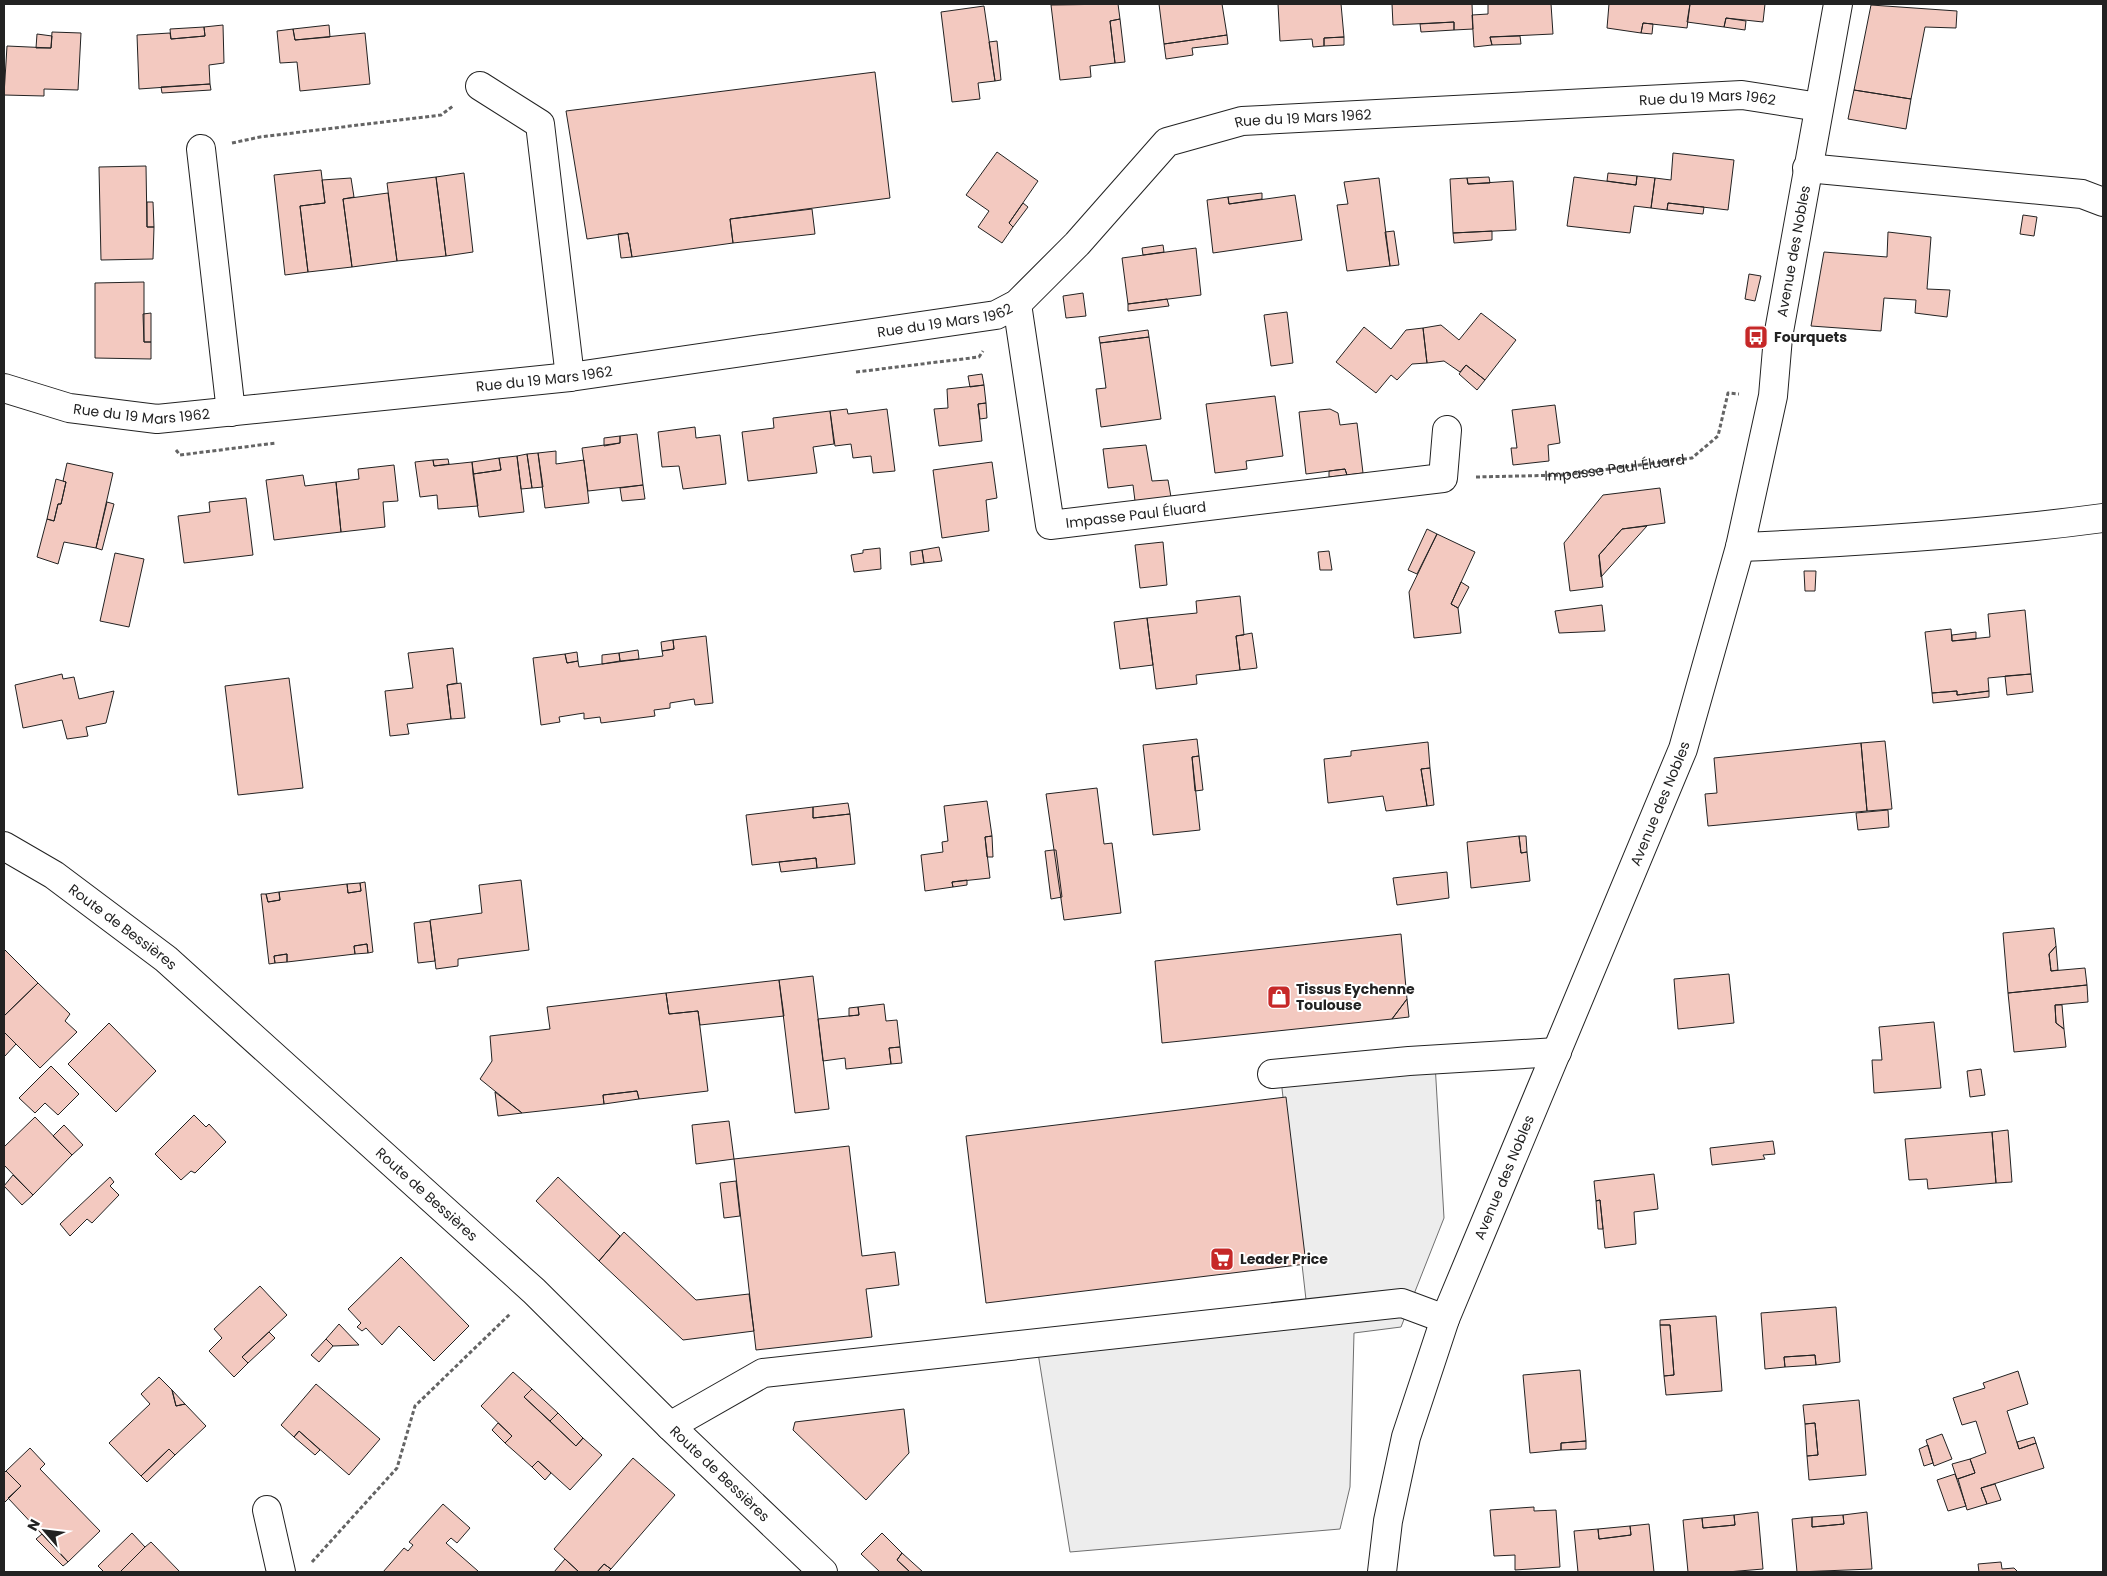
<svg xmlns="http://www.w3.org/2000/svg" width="2107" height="1576" viewBox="0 0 2107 1576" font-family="Poppins,sans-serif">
<rect width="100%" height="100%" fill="#fff"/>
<path fill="#ededed" stroke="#6f6f6f" d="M1434,1046l10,172 -43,109 -47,6 -4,154 -10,42 -270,23 -32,-199 271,-27 -30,-264z"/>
<path fill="#f3c9c0" stroke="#222" d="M1118,4l2,15 -10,2 5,42 -25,3 1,11 -31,3 -9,-75z
M1159,4h63l5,31 -63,9z
M1278,4h63l3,33 -20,1v8l-11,1 -1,-8 -32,2z
M1392,4h80l1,25 -19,1v-8l-61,3z
M1488,4h63l2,30 -63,3 2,8 -18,2 -2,-32 16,-1z
M1609,4h81l-3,24 -44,-5 -2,10 -34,-5z
M1690,4h75l-2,18 -37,-4 -2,9 -37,-5z
M1871,5l86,6 -1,17 -31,-1 -14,72 -57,-9z
M984,6l11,75 -17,2 2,16 -28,3 -11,-90z
M1726,18l20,3 -1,9 -21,-3z
M1120,19l5,43 -10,1 -5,-42z
M1454,22v8l-33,2 -1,-8z
M1643,23l10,1 -1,10 -11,-1z
M223,25l1,38 -15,2 1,19 -71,5 -2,-54 33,-2 1,6 34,-3 -1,-9z
M329,25l1,12 -35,3 -2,-11z
M204,27l1,9 -34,3 -1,-10z
M293,29l2,11 70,-7 5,51 -70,7 -3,-29 -17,1 -3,-32z
M52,32l29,1 -3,57 -34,-1v7l-40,-1 3,-49 44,2z
M37,34l15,2 -1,12h-15z
M1227,35l1,9 -36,4 1,7 -27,4 -2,-15z
M1520,36l1,8 -29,1 -2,-8z
M1344,37v8l-20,1v-8z
M997,41l4,39 -6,1 -6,-39z
M875,72l15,126 -160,21 3,24 -101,14 -4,-24 -41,6 -21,-128z
M210,84l1,6 -49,3 -1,-6z
M1854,90l57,9 -5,30 -58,-10z
M997,152l41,29 -29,42 4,4 -11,16 -24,-16 11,-16 -23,-16z
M1673,153l61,7 -6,50 -60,-7 -1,7 -16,-2 4,-30 16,2z
M146,166l1,61h7l-1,32 -52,1 -2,-93z
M321,170l4,33 -25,3 8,66 -23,3 -11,-100z
M464,173l9,79 -27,4 -10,-79z
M1608,173l29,3 -1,9 -29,-4z
M1637,176l18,2 -4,30 -17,-2 -4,27 -63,-7 7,-49 62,8z
M436,177l10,79 -49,5 -10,-78z
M1489,177l1,6 -22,1 -1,-6z
M351,178l3,19 -11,2 9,68 -44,5 -8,-66 25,-3 -3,-23z
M1379,178l11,88 -43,5 -10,-66 11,-1 -4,-22z
M1467,178l1,6 45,-3 3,49 -63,3 -3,-54z
M388,193l9,68 -45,6 -9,-68z
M1262,193v6l-33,5 -1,-7z
M1295,195l7,45 -89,13 -6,-53 21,-3 1,7z
M147,202h6l1,25h-7z
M1023,203l5,4 -15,20 -4,-4z
M1668,203l36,4 -1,7 -36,-4z
M812,209l3,25 -82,9 -3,-24z
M2023,215l14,2 -3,19 -14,-2z
M1394,231l5,34 -9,1 -5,-34z
M1492,231v9l-38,3 -1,-10z
M1888,232l43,5 -4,52 23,1 -3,27 -32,-4 1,-13 -32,-2 -3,33 -70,-5 13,-74 63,5z
M628,233l4,24 -11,1 -3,-24z
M1163,245l1,7 -21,3 -1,-7z
M1196,248l5,47 -73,9 -6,-46z
M1749,274l12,2 -6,25 -10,-2z
M144,282v60h7v17l-56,-1v-75z
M1083,293l3,23 -20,2 -3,-22z
M1167,299l2,7 -41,5v-7z
M1287,312l6,51 -22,3 -7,-51z
M151,313v29h-7l-1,-28z
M1481,313l35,27 -31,40 -19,-15 -6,7 -16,-11 -17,2 -4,-35 18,-3 18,15z
M1364,327l27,22 15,-19 17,-2 4,35 -15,1 -15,16 -6,-5 -15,18 -40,-31z
M1148,330l1,7 -49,6 -1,-6z
M1149,337l12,82 -60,8 -5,-38 10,-1 -6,-45z
M1466,365l19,15 -8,10 -18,-16z
M982,374l2,11 -14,2 -2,-11z
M984,385l2,18 -8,1 4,37 -43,5 -5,-37 14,-1 -1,-19z
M1275,396l8,60 -37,5 1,8 -32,4 -9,-69z
M986,403l1,15 -7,1 -2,-15z
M1555,405l5,38 -12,2 1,16 -36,4 -2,-17h6l-5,-38z
M847,409l1,5 39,-5 8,62 -22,2 -2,-17 -18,2 -2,-14 -16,2 -5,-35z
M1330,409l8,4 2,12 17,-2 6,50 -16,2 -2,-6 -39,5 -7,-62z
M830,411l4,33 -21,3 4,26 -69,8 -6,-49 32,-4 -1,-10z
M695,427l1,11 24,-3 6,49 -43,5 -4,-23 -17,1 -4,-35z
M637,434l6,51 -55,6 -6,-43 38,-5v-7z
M620,436v7l-16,3v-8z
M1146,445l6,36 16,-1 3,17 -36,4 -2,-16 -25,3 -5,-39z
M556,451v13l28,-4 5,43 -44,5 -7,-55z
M538,453l5,34 -11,1 -5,-34z
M527,454l5,34 -11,1 -4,-33z
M517,456l7,56 -45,5 -6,-43 28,-4 -2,-12z
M499,458l2,12 -28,4 -1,-12z
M448,459l1,5 -15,2 -1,-6z
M433,460l1,6 38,-4 6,44 -40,3 -1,-14 -17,2 -5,-35z
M992,462l5,36 -11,2 3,31 -47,7 -9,-68z
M67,463l46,10 -17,75 -32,-6 -6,22 -21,-7 10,-38 7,2 4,-17h3l5,-22 -3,-1z
M394,465l4,36 -15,1 2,25 -44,5 -5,-50 23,-3 -1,-10z
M1345,469l2,6 -18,2v-6z
M303,475l2,11 31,-4 5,50 -67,8 -8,-60z
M56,479l10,3 -5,22h-3l-4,17 -7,-2z
M643,485l2,14 -23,2 -2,-13z
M1660,488l5,35 -43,6 -23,26 4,32 -33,4 -6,-48 39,-48z
M246,498l7,57 -69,8 -6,-47 32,-4 -1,-10z
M107,502l7,2 -12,46 -6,-2z
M1647,526l-46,51 -2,-22 23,-26z
M1427,529l10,5 -20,40 -9,-4z
M1437,534l38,18 -24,52 7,4 3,25 -47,5 -5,-46z
M1163,542l4,43 -27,3 -5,-43z
M939,547l3,14 -18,2 -2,-13z
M880,548l1,21 -27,3 -3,-17 12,-2v-3z
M922,550l2,13 -13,2 -1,-13z
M1329,551l3,19h-12l-2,-18z
M115,553l29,6 -15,68 -29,-6z
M1804,571h12l-1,20h-10z
M1461,582l8,5 -11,21 -7,-4z
M1240,596l4,39 -8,1 4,34 -44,5 1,9 -41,5 -9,-71 50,-5 -1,-12z
M1602,605l3,26 -46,2 -4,-22z
M2025,610l6,64 -43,4 1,13 -32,4v-4l-25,2 -7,-61 26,-3 1,12 38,-4 -2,-23z
M1147,618l6,47 -33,4 -6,-47z
M1976,632v7l-24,2v-6z
M1252,633l5,35 -17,2 -4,-34z
M706,636l7,67 -18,2 -1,-6 -24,4v5l-16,2 1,6 -54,7 -1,-6 -16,2v-6l-25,4 1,5 -19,3 -8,-67 32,-4 2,9 11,-2 1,6 23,-3 61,-8 -1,-5 12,-2 -1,-9z
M673,640l1,9 -12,2 -1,-9z
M453,648l4,35 -10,2 4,34 -44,5 2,10 -19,2 -5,-45 28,-3 -5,-35z
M638,650l1,9 -19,2 -1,-8z
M577,652l1,9 -11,2 -2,-9z
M619,653l1,8 -18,3v-9z
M62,674l1,5 11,-2 5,22 35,-8 -8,32 -20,4 2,9 -21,3 -5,-19 -39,8 -8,-43z
M2031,674l2,18 -26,3 -2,-19z
M289,678l14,110 -65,7 -13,-109z
M461,683l4,35 -14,1 -4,-34z
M1957,691v4l32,-4v6l-56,6 -1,-10z
M1197,739l2,17 -7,1 8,73 -47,5 -10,-90z
M1885,741l7,68 -25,2 -6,-68z
M1428,742l2,26 -9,1 6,37 -41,5 -3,-15 -55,7 -4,-44 27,-3v-5z
M1861,743l6,68 -159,15 -3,-32 12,-1 -3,-35z
M1199,756l4,34 -8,1 -3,-34z
M1430,768l4,37 -7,1 -6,-37z
M1097,788l7,56 8,-1 9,70 -57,7 -18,-126z
M987,801l5,35 -7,1 5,41 -38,4 1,5 -28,4 -4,-36 22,-3 -1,-10 6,-1 -4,-35z
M848,803l2,11 -37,4v-11z
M813,807v11l37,-4 5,50 -38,4 -1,-10 -64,7 -6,-50z
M1888,810l1,17 -31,3 -2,-17z
M992,836l1,21h-6l-2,-20z
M1519,836h7l1,16 -6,1z
M1519,836l2,17 6,-1 3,29 -59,7 -4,-46z
M1053,850h3l6,47 -11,2 -6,-48z
M816,858l1,10 -36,4 -2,-10z
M1447,872l2,26 -52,7 -4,-27z
M521,880l8,70 -71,9v7l-22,3 -6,-49 52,-7 -3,-28z
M967,880v5l-14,2 -1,-5z
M365,882l8,70 -5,1 -1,-9 -13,2 1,8 -68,8v-8l-13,2 1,7 -6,1 -8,-70h5l2,8 12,-2 -1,-8 68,-8 1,9 13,-2 -1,-8z
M360,883l1,8 -13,2 -1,-9z
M279,892l1,8 -12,2 -2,-8z
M430,921l5,40 -17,2 -4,-40z
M2054,928l2,18 -7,8 2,17 34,-3 2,17 -79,8 -5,-60z
M1401,934l6,65 -15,20 -230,24 -7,-82z
M367,944l1,9 -13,1 -1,-8z
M2056,946l2,24 -7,1 -2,-17z
M4,949l34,34 -34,33z
M287,954v8l-12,1 -1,-7z
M1729,974l5,49 -56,6 -4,-50z
M813,976l16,133 -34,4 -16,-133z
M779,980l5,36 -84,9 -2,-14 -29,3 -3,-21z
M38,983l32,31 -5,7 12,11 -37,36 -36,-36v-16z
M2087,985l1,17 -33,3 1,18 8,6 2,18 -52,5 -6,-59z
M666,993l3,21 29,-3 10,80 -69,8 -2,-8 -34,4 1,9 -82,9 -42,-34 12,-18 -2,-25 60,-7 -3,-22z
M1407,999l2,18 -17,2z
M884,1004l2,17 11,-1 3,27 -11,1 2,16 -45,5 -1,-11 -22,3 -5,-42 41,-4 -1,-8z
M2055,1005h7l2,24 -8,-6z
M858,1007l1,8 -10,1v-8z
M1934,1022l7,66 -67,5 -2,-33h10l-3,-33z
M109,1023l47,48 -40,41 -48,-48z
M4,1032l12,12 -11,12 -1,-1z
M900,1047l2,16 -11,1 -2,-16z
M51,1066l28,28 -21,21 -13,-12 -10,10 -16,-15z
M1981,1069l4,26 -15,2 -3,-26z
M637,1091l2,8 -35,5 -1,-9z
M495,1092l27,21 -24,3z
M1286,1097l20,167 -320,39 -20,-167z
M194,1115l12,12 3,-3 17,18 -31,31 -4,-2 -10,9 -26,-26z
M35,1117l37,38 -39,40 -29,-30v-18z
M729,1121l5,38 -38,5 -4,-39z
M64,1125l19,20 -11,10 -19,-19z
M2008,1130l4,52 -16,1 -4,-51z
M1992,1132l4,51 -68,6 -1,-10 -18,1 -4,-41z
M1773,1141l2,13 -12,1 2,4 -53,6 -2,-17z
M849,1146l13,110 33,-4 4,33 -33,4 6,48 -116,13 -22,-191z
M1654,1174l4,35 -24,3 2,32 -31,4 -5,-48 -4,1 -2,-20z
M13,1175l20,20 -11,10 -18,-19z
M110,1177l4,5 -4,4 9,9 -27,28 -5,-4 -17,17 -10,-12z
M558,1177l62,59 -21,25 -63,-60z
M736,1181l4,35 -16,2 -4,-35z
M1600,1200l3,29h-5l-2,-28z
M624,1232l72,68 53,-6 5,37 -71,9 -84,-79z
M401,1257l68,69 -35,35 -35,-35 -17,19 -16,-17 -4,3 -5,-4 4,-4 -13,-14z
M260,1286l27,29 -45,42 6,6 -14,14 -25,-26 13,-13 -8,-9z
M1836,1307l4,55 -24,3 -1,-10 -31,2 1,10 -20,2 -4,-56z
M1716,1316l6,75 -56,4 -2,-19 10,-1 -4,-50h-10v-5z
M339,1324l20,21 -26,1 -7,-7z
M1660,1325h10l4,50 -10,1z
M269,1332l6,6 -27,25 -6,-6z
M326,1339l7,7 -14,16 -8,-7z
M1815,1355l1,10 -31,2 -1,-10z
M1580,1370l6,71 -25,2v7l-31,3 -7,-78z
M2018,1371l10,33 -21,7 12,38 17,-6 8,25 -63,20 6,16 -20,6 -9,-31 17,-6 -5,-14 16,-6 -10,-32 -14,4 -9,-27 32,-10 -2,-5z
M513,1372l19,17 -8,8 52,49 7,-8 19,17 -32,35 -32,-29 -6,6 -27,-24 7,-7 -31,-30z
M159,1377l13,13 4,16 9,-2 21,22 -31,29 -6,-6 -28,27 -32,-33 41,-39 -9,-10z
M316,1384l64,55 -31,36 -50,-44 -5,6 -13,-12z
M532,1389l26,24 -8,8 -26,-24z
M172,1390l13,14 -9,2z
M1859,1400l7,75 -57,5 -2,-24 11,-1 -3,-32 -10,1 -2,-19z
M904,1409l5,44 -43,47 -73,-70 2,-8z
M558,1413l25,25 -7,8 -26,-25z
M498,1423l14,13 -7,7 -13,-13z
M1815,1423l3,32 -11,1 -2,-32z
M299,1431l21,19 -5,5 -21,-18z
M1942,1434l10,25 -18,7 -8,-26z
M2034,1437l2,6 -17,6 -2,-7z
M1586,1441v8l-25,1v-7z
M1928,1445l5,18 -9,3 -5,-17z
M30,1448l15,16 -5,5 60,62 -32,31 -60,-64 13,-12 -15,-15z
M169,1449l6,6 -28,27 -6,-6z
M633,1458l42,37 -64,74 -7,-5 -7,8h-18l-25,-23z
M1970,1459l5,14 -18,6 -5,-15z
M538,1461l13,12 -6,7 -13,-13z
M6,1471l15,15 -17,17v-30z
M1955,1474l11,32 -18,5 -11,-31z
M1995,1484l6,16 -14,4 -6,-16z
M443,1504l27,24 -13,15 -6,-5 -5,5 32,28 -1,1h-94l21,-24 4,3 5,-6 -4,-3z
M1534,1507v4l22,-1 4,57 -45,3v-15l-21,1 -4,-46z
M1758,1512l5,57 -36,3h-39l-5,-52 19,-2 1,10 32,-3 -1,-10z
M1867,1512l5,57 -75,3 -5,-53 20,-2v10l32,-3 -1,-9z
M1734,1515l1,10 -32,3 -1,-10z
M1843,1515l1,9 -32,3v-10z
M1649,1524l5,48h-76l-4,-41 24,-2 1,10 32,-4 -1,-9z
M1630,1526l1,9 -32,4 -1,-10z
M132,1533l13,14 -25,25h-16l-6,-6z
M882,1533l20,20 -5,7 13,12h-30l-19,-18z
M42,1534l26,28 -5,4 -27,-27z
M151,1542l29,30h-60l25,-25z
M902,1553l21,19h-13l-13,-12z
M565,1559l14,13h-25z
M2001,1562l1,7 12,-1 4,4h-39l-1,-8z
M604,1564l7,5 -3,3h-11z"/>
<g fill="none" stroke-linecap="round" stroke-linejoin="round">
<g stroke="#222" stroke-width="30">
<g id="minor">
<path d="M480,86l60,38 30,253"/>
<path d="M201,149l30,263"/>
<path d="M1807,168l275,26 21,8"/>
<path id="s2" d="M1017,304l33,221 393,-47 4,-48"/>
<path id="s3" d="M4,388l65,20 88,11 413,-42 426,-62 21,-11 60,-60 90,-102 75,-21 500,-26 77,12"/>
<path d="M1740,547c122,-5 243,-13 363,-29"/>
<path d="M1272,1074l137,-13 148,-9"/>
<path d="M670,1426l93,-53 639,-70 43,16"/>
<path d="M267,1510l14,62"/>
<path id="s4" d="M1382,1572l6,-51 18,-84 39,-118 238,-570 57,-202 33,-151 5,-59 60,-333"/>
</g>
</g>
<g stroke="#222" stroke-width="30">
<g id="major">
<path id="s5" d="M4,846l50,29 112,84 368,332 136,135 153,146"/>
</g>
</g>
<g stroke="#646464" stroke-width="3" stroke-dasharray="4 2.5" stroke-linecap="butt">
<path d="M232,143l28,-6 181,-22 12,-9"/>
<path d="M856,372l123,-15 4,-6"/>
<path d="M176,450l4,5 96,-12"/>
<path id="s1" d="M1476,477l89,-2 127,-17 26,-22 10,-43 11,1"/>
<path d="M312,1562l85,-94 18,-62 95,-92"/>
</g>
<use href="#minor" stroke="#fff" stroke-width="28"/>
<use href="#major" stroke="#fff" stroke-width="28"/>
</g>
<defs>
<g id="bus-square" transform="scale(1.25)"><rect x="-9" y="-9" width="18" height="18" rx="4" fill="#c62828" stroke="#fff"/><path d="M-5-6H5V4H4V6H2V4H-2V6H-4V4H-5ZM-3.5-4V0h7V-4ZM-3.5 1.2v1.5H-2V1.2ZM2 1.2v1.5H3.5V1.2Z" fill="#fff"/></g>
<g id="shop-square" transform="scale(1.25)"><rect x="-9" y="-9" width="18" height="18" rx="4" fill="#c62828" stroke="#fff"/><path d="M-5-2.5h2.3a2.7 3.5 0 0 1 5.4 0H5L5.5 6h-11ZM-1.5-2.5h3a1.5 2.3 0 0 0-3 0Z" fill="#fff"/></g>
<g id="supermarket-square" transform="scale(1.25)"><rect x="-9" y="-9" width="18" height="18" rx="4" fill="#c62828" stroke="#fff"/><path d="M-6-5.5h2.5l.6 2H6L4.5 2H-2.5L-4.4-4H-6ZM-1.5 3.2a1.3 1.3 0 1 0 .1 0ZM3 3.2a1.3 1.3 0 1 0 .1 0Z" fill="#fff"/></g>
</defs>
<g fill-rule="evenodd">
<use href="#bus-square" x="1756" y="337"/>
<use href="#shop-square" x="1279" y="997"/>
<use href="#supermarket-square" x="1222" y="1259"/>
</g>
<g text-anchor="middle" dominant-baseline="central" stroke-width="4" stroke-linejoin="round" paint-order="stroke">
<g font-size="14" fill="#222" stroke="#fff">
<text stroke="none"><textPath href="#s3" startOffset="1791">Rue du 19 Mars 1962</textPath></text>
<text stroke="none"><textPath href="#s3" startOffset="1386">Rue du 19 Mars 1962</textPath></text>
<text stroke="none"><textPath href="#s4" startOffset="1390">Avenue des Nobles</textPath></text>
<text stroke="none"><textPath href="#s3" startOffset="951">Rue du 19 Mars 1962</textPath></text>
<text stroke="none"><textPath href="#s3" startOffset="546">Rue du 19 Mars 1962</textPath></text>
<text stroke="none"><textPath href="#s3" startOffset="141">Rue du 19 Mars 1962</textPath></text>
<text stroke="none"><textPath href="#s1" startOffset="139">Impasse Paul Éluard</textPath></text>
<text stroke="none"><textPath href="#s2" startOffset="310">Impasse Paul Éluard</textPath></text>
<text stroke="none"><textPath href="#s4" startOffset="820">Avenue des Nobles</textPath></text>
<text stroke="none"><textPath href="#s5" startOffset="144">Route de Bessières</textPath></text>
<text stroke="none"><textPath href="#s4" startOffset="415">Avenue des Nobles</textPath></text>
<text stroke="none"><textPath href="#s5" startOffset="549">Route de Bessières</textPath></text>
<text stroke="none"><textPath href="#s5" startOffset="954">Route de Bessières</textPath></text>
</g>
<g font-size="14" font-weight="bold" fill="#222" stroke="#fff" text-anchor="start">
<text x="1774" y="337">Fourquets</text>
<text x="1296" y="989">Tissus Eychenne<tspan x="1296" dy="16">Toulouse</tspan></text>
<text x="1240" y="1259">Leader Price</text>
</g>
</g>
<rect width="2107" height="1576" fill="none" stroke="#222222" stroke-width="10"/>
<g transform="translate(45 1531) rotate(298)" stroke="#ffffff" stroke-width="4" paint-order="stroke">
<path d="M0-4L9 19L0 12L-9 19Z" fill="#222222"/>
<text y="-8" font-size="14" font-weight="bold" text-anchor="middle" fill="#222222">N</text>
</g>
</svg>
